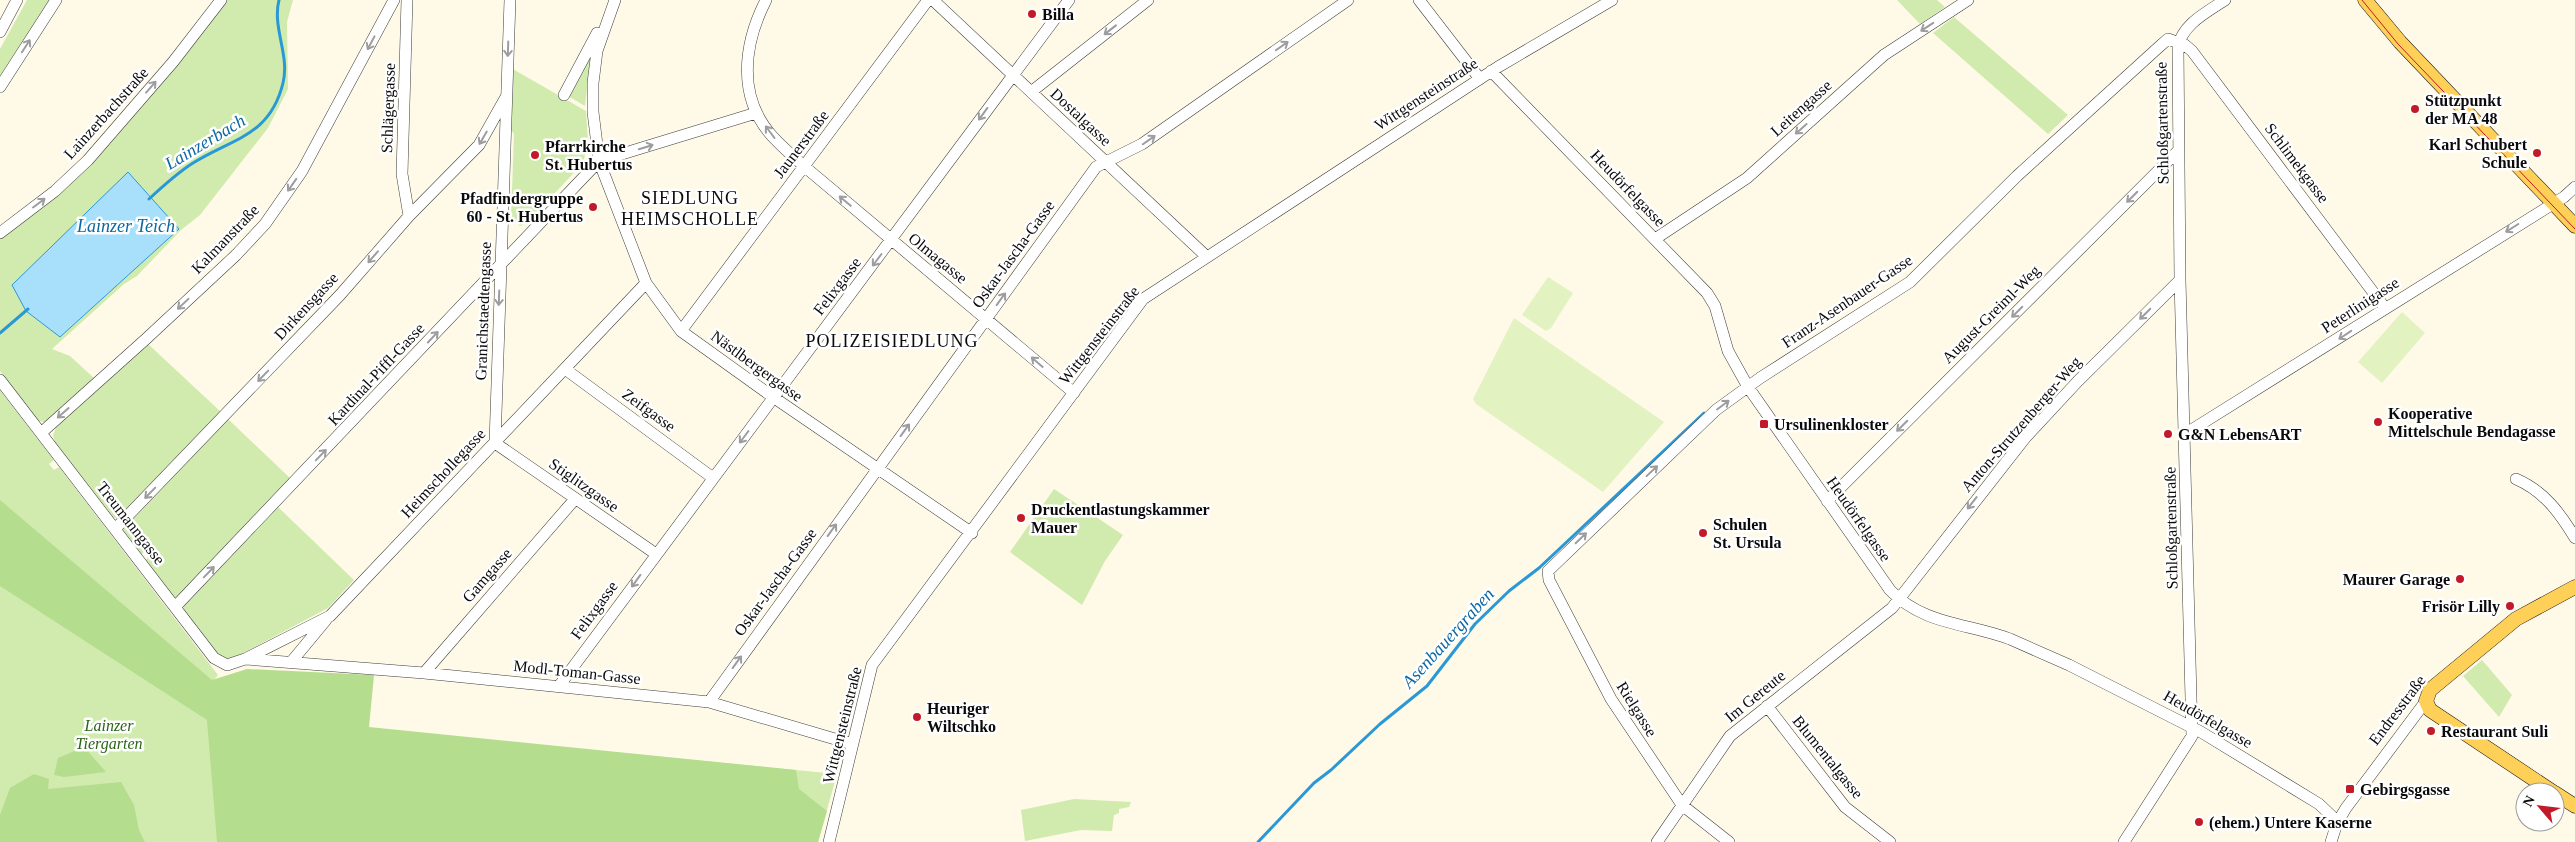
<svg xmlns="http://www.w3.org/2000/svg" width="2575" height="842" viewBox="0 0 2575 842" font-family="'Times New Roman',serif">
<rect width="100%" height="100%" fill="#fff9e7"/>
<path fill="#d1ebaf" fill-rule="evenodd" d="M27,0h24l-51,80v-31z
M226,0h67l-6,22 1,67 -20,39 -68,87 -19,15 -44,46 -13,8 -72,65 18,7 25,23 -48,44 -11,-3 -36,-49v-132l38,-30zM128,172l51,57 -119,108 -34,-26z
M1897,0h40l8,7 -25,17z
M1954,17l114,98 -20,19 -115,-101z
M591,56l-6,50 -17,-10z
M511,68l75,43 2,31 -5,21 -57,61 -6,2 -9,-7 3,-85 -4,-6z
M148,344l73,68 -102,106h-6l-58,-75 -2,-8 4,-10z
M0,390l54,70 -5,4 5,6 5,-3 159,208 -5,6 62,38 562,55 -19,68h-818z
M228,419l63,60 -114,119 -4,-1 -28,-36 4,-5 -4,-5 -4,4 -18,-25z
M1054,489l69,46 -18,26 -23,44 -72,-53z
M278,507l76,73 -26,28 -94,50 -9,1 -6,-3 -35,-44v-6z
M2482,660l30,35 -13,22 -36,-41z
M1074,799l57,3 -2,5 -10,2v4l-5,2 -2,16 -31,-1 -56,11 -4,-31z"/>
<path fill="#b4dd8d" d="M0,500l212,180 35,-11 127,6 -5,52 427,43 3,19 28,22 -9,31h-601l-10,-122 -207,-134z
M84,747l22,25 -42,5 -10,-2 4,-17z
M34,774l15,5 -1,10 73,-7 13,23 5,25 6,12h-145v-27l10,-27z"/>
<path fill="#e3f2c1" d="M1548,277l25,16 -22,35 -5,3 -24,-16z
M2402,312l23,21 -43,50 -24,-21z
M1514,318l150,104 -61,70 -127,-88 -3,-5z"/>
<path fill="#a8dffa" stroke="#2a98d6" d="M128,172l51,57 -119,108 -34,-26 -14,-26z"/>
<g fill="none" stroke-linecap="round" stroke-linejoin="round">
<path stroke="#2a98d6" stroke-width="3" d="M149,199c14,-13 28,-26 44,-36 40,-25 77,-27 90,-80 7,-28 -11,-55 -4,-83
M0,333l28,-24
M1258,842l56,-59 17,-13 49,-46 47,-38 48,-62 34,-33 30,-23 165,-155"/>
<g stroke="#3d3d3d" stroke-width="12">
<path id="minor" d="M407,0l-5,174 7,42
M510,0l-15,443 161,111
M615,0l-18,51 -4,32v29l6,49 47,122 35,48 92,66 199,136
M766,0c-23,45 -29,98 7,137 10,11 21,20 32,30l269,226
M933,0l274,257
M1419,0l61,79
M0,32l17,-32
M1491,71l216,222 8,13 13,45 20,36 142,203c33,35 78,33 120,49l59,26 132,67 118,72 19,18
M0,87l56,-87
M1031,92l117,-92
M564,95l33,-62
M0,233l55,-42 33,-31 85,-98 48,-62
M1655,239l92,-61 137,-123 84,-55
M681,331l247,-331
M565,369l148,109
M0,380l214,278 13,7 18,-6 85,-43 316,-333
M41,433l106,-95 89,-83 29,-31 37,-53 92,-171
M2185,434l379,-237 11,-10
M2516,479c28,12 44,34 59,59
M1827,501l352,-351
M115,529l225,-234 69,-79 70,-71 27,-48
M175,607l424,-446 157,-48
M246,659l178,14 285,29 143,42
M292,661l34,-41
M424,673l151,-174
M559,686l510,-686
M709,702l387,-535 46,-23 206,-144
M1767,706l78,101 45,35
M829,842l43,-177 271,-366 355,-232 114,-67
M1657,842l73,-106 162,-128 133,-170 53,-57 102,-101
M1729,842l-47,-37 -71,-106 -62,-119 -1,-9 168,-161 44,-32 150,-96 107,-106 143,-130 8,-7 17,6 7,6 193,257
M2124,842l68,-106 -12,-456 -2,-232c3,-23 29,-36 47,-48
M2331,842l6,-19 9,-15 80,-107"/>
</g>
<g stroke="#1b1b1b" stroke-width="15">
<path id="major" d="M2365,0l35,42 175,184
M2553,792l-123,-82 -4,-9 4,-11 86,-71 59,-32
M2555,793l20,13"/>
</g>
<use href="#minor" stroke="#fff" stroke-width="11"/>
<use href="#major" stroke="#ffd057" stroke-width="14"/>
<path stroke="#c21a28" stroke-width="1" d="M2362,0l36,44 177,185"/>
</g>
<defs><path id="oneway-shaft" d="M-6 0H5M1.5-3L5.5 0L1.5 3" fill="none" stroke-width="1.6" stroke-linecap="round" stroke-linejoin="round" transform="scale(1.25)"/></defs>
<g stroke="#9d9d9d">
<use href="#oneway-shaft" transform="translate(1927 27) rotate(147)"/>
<use href="#oneway-shaft" transform="translate(1110 30) rotate(142)"/>
<use href="#oneway-shaft" transform="translate(371 43) rotate(118)"/>
<use href="#oneway-shaft" transform="translate(26 46) rotate(-57)"/>
<use href="#oneway-shaft" transform="translate(1282 46) rotate(-35)"/>
<use href="#oneway-shaft" transform="translate(508 49) rotate(92)"/>
<use href="#oneway-shaft" transform="translate(151 87) rotate(-49)"/>
<use href="#oneway-shaft" transform="translate(983 114) rotate(126)"/>
<use href="#oneway-shaft" transform="translate(1801 129) rotate(138)"/>
<use href="#oneway-shaft" transform="translate(770 132) rotate(-127)"/>
<use href="#oneway-shaft" transform="translate(483 138) rotate(120)"/>
<use href="#oneway-shaft" transform="translate(1149 140) rotate(-35)"/>
<use href="#oneway-shaft" transform="translate(646 147) rotate(-17)"/>
<use href="#oneway-shaft" transform="translate(292 185) rotate(125)"/>
<use href="#oneway-shaft" transform="translate(2132 197) rotate(135)"/>
<use href="#oneway-shaft" transform="translate(845 201) rotate(-140)"/>
<use href="#oneway-shaft" transform="translate(39 203) rotate(-37)"/>
<use href="#oneway-shaft" transform="translate(2512 228) rotate(148)"/>
<use href="#oneway-shaft" transform="translate(373 257) rotate(131)"/>
<use href="#oneway-shaft" transform="translate(877 260) rotate(127)"/>
<use href="#oneway-shaft" transform="translate(499 298) rotate(92)"/>
<use href="#oneway-shaft" transform="translate(1001 299) rotate(-54)"/>
<use href="#oneway-shaft" transform="translate(183 304) rotate(137)"/>
<use href="#oneway-shaft" transform="translate(2017 312) rotate(135)"/>
<use href="#oneway-shaft" transform="translate(2145 314) rotate(135)"/>
<use href="#oneway-shaft" transform="translate(2345 335) rotate(146)"/>
<use href="#oneway-shaft" transform="translate(433 337) rotate(-47)"/>
<use href="#oneway-shaft" transform="translate(1037 362) rotate(-139)"/>
<use href="#oneway-shaft" transform="translate(263 376) rotate(134)"/>
<use href="#oneway-shaft" transform="translate(1723 405) rotate(-37)"/>
<use href="#oneway-shaft" transform="translate(63 413) rotate(139)"/>
<use href="#oneway-shaft" transform="translate(1902 426) rotate(135)"/>
<use href="#oneway-shaft" transform="translate(905 430) rotate(-54)"/>
<use href="#oneway-shaft" transform="translate(744 437) rotate(127)"/>
<use href="#oneway-shaft" transform="translate(321 455) rotate(-46)"/>
<use href="#oneway-shaft" transform="translate(1652 471) rotate(-43)"/>
<use href="#oneway-shaft" transform="translate(150 493) rotate(134)"/>
<use href="#oneway-shaft" transform="translate(1972 503) rotate(128)"/>
<use href="#oneway-shaft" transform="translate(832 530) rotate(-54)"/>
<use href="#oneway-shaft" transform="translate(1581 538) rotate(-44)"/>
<use href="#oneway-shaft" transform="translate(209 572) rotate(-46)"/>
<use href="#oneway-shaft" transform="translate(636 581) rotate(126)"/>
<use href="#oneway-shaft" transform="translate(737 662) rotate(-54)"/>
</g>
<g fill="#c21a28" stroke="#fff" stroke-width="2">
<circle cx="1032" cy="14" r="5"/>
<circle cx="2415" cy="109" r="5"/>
<circle cx="2537" cy="153" r="5"/>
<circle cx="535" cy="155" r="5"/>
<circle cx="593" cy="207" r="5"/>
<circle cx="2378" cy="422" r="5"/>
<rect x="1759" y="419" width="10" height="10" rx="2.5"/>
<circle cx="2168" cy="434" r="5"/>
<circle cx="1021" cy="518" r="5"/>
<circle cx="1703" cy="533" r="5"/>
<circle cx="2460" cy="579" r="5"/>
<circle cx="2510" cy="606" r="5"/>
<circle cx="917" cy="717" r="5"/>
<circle cx="2431" cy="731" r="5"/>
<rect x="2345" y="784" width="10" height="10" rx="2.5"/>
<circle cx="2199" cy="822" r="5"/>
</g>
<g text-anchor="middle" dominant-baseline="central" stroke-width="5" stroke-linejoin="round" paint-order="stroke">
<g font-size="16" font-weight="bold" fill="#0a0a0a" stroke="#fff" text-anchor="start">
<text x="1042" y="14">Billa</text>
<text x="2425" y="100">Stützpunkt<tspan x="2425" dy="18">der MA 48</tspan></text>
<text x="2527" y="144" text-anchor="end">Karl Schubert<tspan x="2527" dy="18">Schule</tspan></text>
<text x="545" y="146">Pfarrkirche<tspan x="545" dy="18">St. Hubertus</tspan></text>
<text x="583" y="198" text-anchor="end">Pfadfindergruppe<tspan x="583" dy="18">60 - St. Hubertus</tspan></text>
<text x="2388" y="413">Kooperative<tspan x="2388" dy="18">Mittelschule Bendagasse</tspan></text>
<text x="1774" y="424">Ursulinenkloster</text>
<text x="2178" y="434">G&amp;N LebensART</text>
<text x="1031" y="509">Druckentlastungskammer<tspan x="1031" dy="18">Mauer</tspan></text>
<text x="1713" y="524">Schulen<tspan x="1713" dy="18">St. Ursula</tspan></text>
<text x="2450" y="579" text-anchor="end">Maurer Garage</text>
<text x="2500" y="606" text-anchor="end">Frisör Lilly</text>
<text x="927" y="708">Heuriger<tspan x="927" dy="18">Wiltschko</tspan></text>
<text x="2441" y="731">Restaurant Suli</text>
<text x="2360" y="789">Gebirgsgasse</text>
<text x="2209" y="822">(ehem.) Untere Kaserne</text>
</g>
<g font-size="16" fill="#0a0a0a" stroke="#fff">
<text transform="translate(1426 94) rotate(-33)">Wittgensteinstraße</text>
<text transform="translate(388 108) rotate(-88)">Schlägergasse</text>
<text transform="translate(1801 108) rotate(-42)">Leitengasse</text>
<text transform="translate(106 113) rotate(-48)">Lainzerbachstraße</text>
<text transform="translate(1081 117) rotate(43)">Dostalgasse</text>
<text transform="translate(2162 123) rotate(-91)">Schloßgartenstraße</text>
<text transform="translate(801 144) rotate(-53)">Jaunerstraße</text>
<text transform="translate(2297 163) rotate(53)">Schlimekgasse</text>
<text transform="translate(1628 188) rotate(46)">Heudörfelgasse</text>
<text transform="translate(225 239) rotate(-46)">Kalmanstraße</text>
<text transform="translate(1013 254) rotate(-54)">Oskar-Jascha-Gasse</text>
<text transform="translate(938 258) rotate(39)">Olmagasse</text>
<text transform="translate(837 286) rotate(-53)">Felixgasse</text>
<text transform="translate(1847 301) rotate(-34)">Franz-Asenbauer-Gasse</text>
<text transform="translate(2360 305) rotate(-33)">Peterlinigasse</text>
<text transform="translate(306 306) rotate(-47)">Dirkensgasse</text>
<text transform="translate(483 311) rotate(-88)">Granichstaedtengasse</text>
<text transform="translate(1991 314) rotate(-45)">August-Greiml-Weg</text>
<text transform="translate(1099 335) rotate(-52)">Wittgensteinstraße</text>
<text transform="translate(757 366) rotate(36)">Nästlbergergasse</text>
<text transform="translate(376 374) rotate(-47)">Kardinal-Piffl-Gasse</text>
<text transform="translate(649 410) rotate(36)">Zeifgasse</text>
<text transform="translate(2021 424) rotate(-49)">Anton-Strutzenberger-Weg</text>
<text transform="translate(443 473) rotate(-47)">Heimschollegasse</text>
<text transform="translate(584 485) rotate(35)">Stiglitzgasse</text>
<text transform="translate(1859 519) rotate(55)">Heudörfelgasse</text>
<text transform="translate(131 523) rotate(52)">Treumanngasse</text>
<text transform="translate(2171 528) rotate(-91)">Schloßgartenstraße</text>
<text transform="translate(487 575) rotate(-49)">Gamgasse</text>
<text transform="translate(775 582) rotate(-54)">Oskar-Jascha-Gasse</text>
<text transform="translate(594 610) rotate(-54)">Felixgasse</text>
<text transform="translate(577 672) rotate(6)">Modl-Toman-Gasse</text>
<text transform="translate(1755 696) rotate(-39)">Im Gereute</text>
<text transform="translate(1637 709) rotate(58)">Rielgasse</text>
<text transform="translate(2397 710) rotate(-53)">Endresstraße</text>
<text transform="translate(2208 719) rotate(30)">Heudörfelgasse</text>
<text transform="translate(842 725) rotate(-76)">Wittgensteinstraße</text>
<text transform="translate(1828 757) rotate(51)">Blumentalgasse</text>
</g>
<g font-size="16" font-style="italic" fill="#2a6517" stroke="#fff">
<text x="109" y="725">Lainzer<tspan x="109" dy="18">Tiergarten</tspan></text>
</g>
<g font-size="18" font-style="italic" fill="#0c67a3" stroke="#fff">
<text transform="translate(205 142) rotate(-31)">Lainzerbach</text>
<text x="126" y="226">Lainzer Teich</text>
<text transform="translate(1448 638) rotate(-48)">Asenbauergraben</text>
</g>
<g font-size="18" letter-spacing="1" fill="#0a0a0a" stroke="#fff">
<text x="690" y="198">SIEDLUNG<tspan x="690" dy="21">HEIMSCHOLLE</tspan></text>
<text x="892" y="341">POLIZEISIEDLUNG</text>
</g>
</g>
<g transform="translate(2540 807) rotate(298)"><circle r="24" fill="#ffffff" stroke="#9d9d9d"/>
<path d="M0-4L9 19L0 12L-9 19Z" fill="#c21a28"/>
<text y="-8" font-size="14" font-weight="bold" text-anchor="middle" fill="#0a0a0a">N</text>
</g>
</svg>
